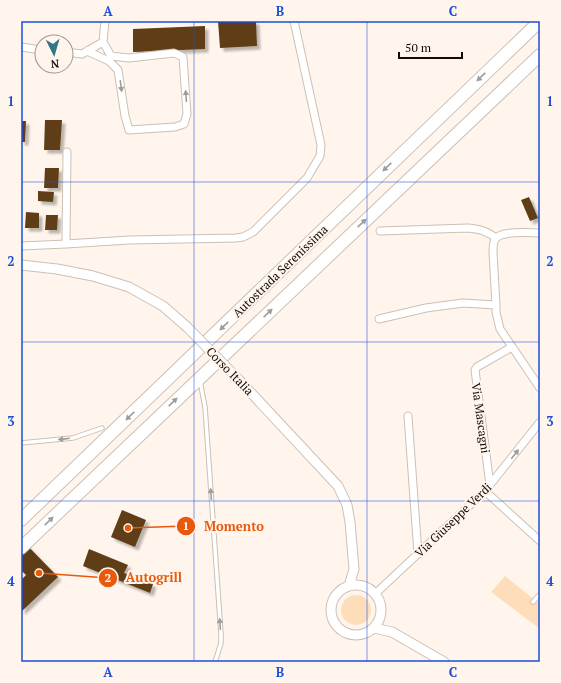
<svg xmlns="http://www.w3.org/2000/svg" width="561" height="683" viewBox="0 0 561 683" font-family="'PT Serif',serif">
<defs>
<filter id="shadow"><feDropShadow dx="3.5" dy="3.5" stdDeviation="1" flood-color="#0004"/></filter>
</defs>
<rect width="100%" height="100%" fill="#fff5ec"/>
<path fill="#feddbb" d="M505,576l35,28v25l-49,-37z
M341 610a15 15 0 1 1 30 0a15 15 0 1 1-30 0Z"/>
<path fill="#5f3d13" filter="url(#shadow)" d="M218,21h38l1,25 -37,2z
M205,26v23l-72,3v-23z
M45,120h17l-2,30h-16z
M21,121h5l-1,21h-4z
M45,168h14l-1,20h-14z
M38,191l16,1 -1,10 -15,-1z
M529,197l9,21 -8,3 -9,-21z
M26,212l13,1v15h-14z
M46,215h12l-1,15h-12z
M122,510l24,10 -11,27 -24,-10z
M21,539l37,38 -36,34 -1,-1v-30l5,-5 -5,-5z
M89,549l39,16 -4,8 29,11 -3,9 -67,-27z"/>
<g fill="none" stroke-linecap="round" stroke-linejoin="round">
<g stroke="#ccc0b5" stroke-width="5.5">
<path id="lane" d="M200,381l5,26 16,227v9l-6,19
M21,443l52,-5 29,-10
M533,602l7,-8"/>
</g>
<g stroke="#ccc0b5" stroke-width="9">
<path id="street" d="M21,47l21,3
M87,51l22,10 9,9 7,46 4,14 46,-3 9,-3 3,-10 -4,-57 -9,-4 -45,5 -18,-2 -8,-14
M66,52l16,2 21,-12 2,-21
M380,231l88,-3c12,1 18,3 28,10
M66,244l1,-92
M21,246l45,-2 63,-4 107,-2 7,-1 10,-5 54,-54 13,-22 1,-11 -27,-124
M496,305l-3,-53c0,-5 0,-9 2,-13 7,-9 34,-6 45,-6
M379,319l47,-11 37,-5 33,2v7l4,17 40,59
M408,416l10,138
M490,485l-15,-115 2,-3 35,-20
M485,491l55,50
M375,594l110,-103 55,-69"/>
</g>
<g stroke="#ccc0b5" stroke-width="11">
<path id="secondary" d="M21,265l36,4 36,7 36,11 34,19 24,21
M239,380l99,106 9,19 3,17 4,47 -5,17
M331 610a25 25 0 1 1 50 0a25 25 0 1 1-50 0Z
M374,628l18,4 52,30"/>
</g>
<g stroke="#ccc0b5" stroke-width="14">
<path id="highway" d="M21,520l519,-499
M21,548l519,-493"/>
</g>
<use href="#lane" stroke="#fff" stroke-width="3.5"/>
<use href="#street" stroke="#fff" stroke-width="7"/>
<use href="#secondary" stroke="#fff" stroke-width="9"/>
<use href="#highway" stroke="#fff" stroke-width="12"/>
<g stroke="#ccc0b5" stroke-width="11" stroke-linecap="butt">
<path id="secondary-bridge" d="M187,327l52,53"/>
</g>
<use href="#secondary-bridge" stroke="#fff" stroke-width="9"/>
</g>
<defs><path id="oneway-solid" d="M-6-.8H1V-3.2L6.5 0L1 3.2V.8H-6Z"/></defs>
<g fill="#9f9d9c">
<use href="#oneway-solid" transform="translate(481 77) rotate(136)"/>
<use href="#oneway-solid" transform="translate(121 86) rotate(82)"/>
<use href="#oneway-solid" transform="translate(186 96) rotate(-94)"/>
<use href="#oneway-solid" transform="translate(387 167) rotate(136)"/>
<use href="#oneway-solid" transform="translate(362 223) rotate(-43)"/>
<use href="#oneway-solid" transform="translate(268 313) rotate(-43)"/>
<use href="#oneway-solid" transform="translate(224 326) rotate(136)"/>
<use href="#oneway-solid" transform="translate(173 402) rotate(-44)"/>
<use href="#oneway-solid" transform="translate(130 416) rotate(136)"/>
<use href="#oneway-solid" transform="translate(64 439) rotate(173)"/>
<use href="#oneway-solid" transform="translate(515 454) rotate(-52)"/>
<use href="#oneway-solid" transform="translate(211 494) rotate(-94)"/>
<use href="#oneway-solid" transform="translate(49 521) rotate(-44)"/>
<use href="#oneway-solid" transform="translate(220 624) rotate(-94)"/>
</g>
<path fill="none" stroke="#1d4ed8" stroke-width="1" stroke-opacity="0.55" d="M194,21v641M367,21v641M21,182h519M21,342h519M21,501h519"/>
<g text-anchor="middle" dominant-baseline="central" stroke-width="4" stroke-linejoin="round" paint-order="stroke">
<g font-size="12" fill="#0f0b08" stroke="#fff5ec">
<text transform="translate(280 271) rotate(-44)">Autostrada Serenissima</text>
<text transform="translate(230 371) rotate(46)">Corso Italia</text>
<text transform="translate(481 418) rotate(82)">Via Mascagni</text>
<text transform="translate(453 520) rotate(-44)">Via Giuseppe Verdi</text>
</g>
</g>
<path fill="none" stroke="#e8590c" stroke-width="1.5" d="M128 528L186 526M39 573L108 578"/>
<g fill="#e8590c" stroke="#fff5ec" stroke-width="1.5">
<circle cx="128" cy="528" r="4"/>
<circle cx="39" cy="573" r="4"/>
<circle cx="186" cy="526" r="10"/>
<circle cx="108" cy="578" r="10"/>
</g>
<g font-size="12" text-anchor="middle" font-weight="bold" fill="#fff">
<text x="186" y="530">1</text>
<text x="108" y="582">2</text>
</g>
<g font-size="13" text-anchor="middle" font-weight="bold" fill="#e8590c" stroke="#fff5ec" stroke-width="4" stroke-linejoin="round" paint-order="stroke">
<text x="234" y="531">Momento</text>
<text x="154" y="582">Autogrill</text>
</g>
<rect width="561" height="683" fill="none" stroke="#fff5ec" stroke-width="44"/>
<g transform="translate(54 54) rotate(175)"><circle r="19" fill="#fff5ec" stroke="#9f9791"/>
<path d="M0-3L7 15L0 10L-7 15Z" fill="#337687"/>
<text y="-6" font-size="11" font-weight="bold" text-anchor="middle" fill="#0f0b08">N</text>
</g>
<path d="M399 52v6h63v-6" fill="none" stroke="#0f0b08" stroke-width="2"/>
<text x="405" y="52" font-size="12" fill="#0f0b08" stroke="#fff5ec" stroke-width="3" paint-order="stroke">50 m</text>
<rect x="22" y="22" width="517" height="639" fill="none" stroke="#1d4ed8" stroke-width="1.5"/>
<g font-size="13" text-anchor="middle" font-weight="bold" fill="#1d4ed8">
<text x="108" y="16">A</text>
<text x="280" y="16">B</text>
<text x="453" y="16">C</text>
<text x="11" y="106">1</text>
<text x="550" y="106">1</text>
<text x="11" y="266">2</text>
<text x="550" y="266">2</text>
<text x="11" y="426">3</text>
<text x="550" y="426">3</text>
<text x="11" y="586">4</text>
<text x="550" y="586">4</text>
<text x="108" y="677">A</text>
<text x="280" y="677">B</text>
<text x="453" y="677">C</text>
</g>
</svg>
